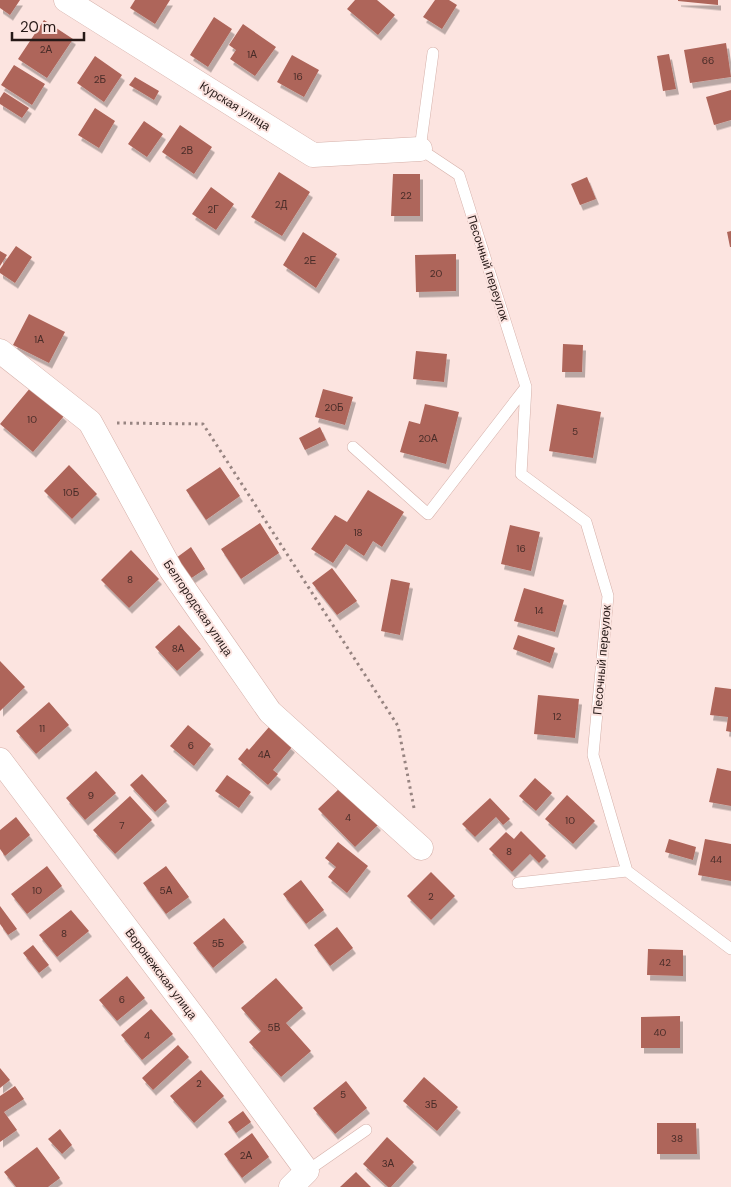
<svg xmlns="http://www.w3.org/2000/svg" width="731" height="1187" viewBox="0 0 731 1187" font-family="'DM Sans',sans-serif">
<defs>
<filter id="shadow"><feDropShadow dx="3" dy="5.5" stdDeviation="0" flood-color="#0004"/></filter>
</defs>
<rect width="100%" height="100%" fill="#fce4e0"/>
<path fill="#ae655a" filter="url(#shadow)" d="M0,0h20l-10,15 -10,-7z
M135,0h35l-15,24 -25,-16z
M355,0h22l18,15 -17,20 -31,-26z
M435,0h14l8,5 -15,24 -19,-12z
M678,0h40v5l-40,-4z
M214,17l18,12 -24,38 -18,-12z
M44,20l29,19 -26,39 -29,-19z
M243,24l33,23 -21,29 -25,-17 6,-9 -7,-5z
M726,43l5,34 -41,6 -6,-33z
M669,54l7,35 -13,2 -6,-35z
M292,55l27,15 -15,27 -27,-15z
M95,56l27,19 -18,27 -27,-19z
M14,65l31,19 -13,21 -31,-20z
M135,77l24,14 -5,9 -25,-15z
M731,90v30l-17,5 -8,-28z
M4,92l25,16 -7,10 -22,-14v-6z
M95,108l20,13 -16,27 -21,-13z
M144,121l19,13 -16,23 -19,-13z
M180,125l32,22 -18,27 -32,-22z
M279,172l31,20 -28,44 -31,-19z
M393,174h27v42h-29z
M587,177l9,22 -16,6 -9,-21z
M211,187l23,17 -18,26 -24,-16z
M731,231v16h-1l-3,-15z
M303,232l34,22 -21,34 -33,-23z
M16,246l16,11 -17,26 -15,-10v-4z
M0,251l7,4 -7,11z
M456,254v37l-40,1 -1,-37z
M29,314l36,18 -16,31 -36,-18z
M563,344l20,1 -1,27h-20z
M416,351l31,3 -3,28 -31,-3z
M31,387l33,29 -31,36 -33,-28z
M323,389l30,8 -8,28 -30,-8z
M425,404l34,8 -13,52 -46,-12 9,-31 11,3z
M557,404l44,8 -8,46 -44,-7z
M320,427l6,13 -21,10 -6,-12z
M69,465l28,29 -25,25 -28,-28z
M220,467l20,29 -34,24 -20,-30z
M368,490l36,22 -22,35 -9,-6 -9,15 -18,-12 -13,19 -22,-14 24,-34 12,7z
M260,523l19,30 -38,26 -20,-30z
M510,525l30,7 -9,39 -30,-7z
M191,547l14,22 -15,10 -14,-21z
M131,550l28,29 -30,29 -28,-28z
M332,568l25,33 -20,14 -25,-32z
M391,579l19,4 -10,52 -19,-4z
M524,588l40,12 -9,32 -41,-11z
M179,625l22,24 -24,22 -22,-24z
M518,635l37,13 -5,15 -37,-14z
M0,661l25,26 -25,24z
M715,687l16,2v43l-5,-1 2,-14 -18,-2z
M538,695l41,4 -4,39 -41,-4z
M49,702l20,23 -33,29 -20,-23z
M188,725l23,19 -17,22 -24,-20z
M269,727l23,20 -19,23 5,4 -10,11 -30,-26 9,-11 2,2z
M717,768l14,3v35l-22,-4z
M96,771l20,22 -31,27 -19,-22z
M142,774l25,27 -12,11 -25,-27z
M227,775l24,17 -12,16 -24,-17z
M535,778l17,15 -16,18 -17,-15z
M341,787l37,38 -23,22 -37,-38z
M567,795l28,26 -22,23 -28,-25z
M130,796l22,24 -37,34 -22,-24z
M490,798l20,21 -7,6 -7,-8 -21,20 -13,-13z
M16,817l14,18 -25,21 -5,-7v-19z
M521,831l25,25 -7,7 -9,-9 -18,18 -23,-23 17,-17 8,7z
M669,839l27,8 -3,13 -28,-8z
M705,839l26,5v37l-33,-6z
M338,842l30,24 -21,27 -19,-16 8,-10 -11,-9z
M47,866l15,20 -35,28 -16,-20z
M166,866l23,31 -23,17 -23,-31z
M431,872l24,24 -24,24 -24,-24z
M301,880l23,30 -18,14 -23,-30z
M0,906l17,23 -9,6 -8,-11z
M71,910l18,21 -32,26 -18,-22z
M224,918l20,24 -31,26 -20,-25z
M337,927l16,21 -23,18 -16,-21z
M33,945l16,20 -10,8 -16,-20z
M648,949l35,1v26l-36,-1z
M127,976l18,22 -28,23 -18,-21z
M276,978l27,30 -17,15 25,28 -30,26 -32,-35 12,-11 -20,-23z
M151,1009l22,25 -31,26 -21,-25z
M680,1016v32h-39v-31z
M178,1045l11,12 -36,33 -11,-12z
M0,1068l10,12 -10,8z
M201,1070l23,26 -30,27 -24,-27z
M424,1077l34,30 -21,24 -34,-30z
M346,1081l21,27 -32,26 -22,-26z
M15,1086l9,13 -20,13 13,18 -17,12v-46z
M243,1111l8,11 -15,11 -8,-11z
M657,1123h39l1,31h-40z
M60,1129l12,16 -10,9 -14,-15z
M252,1133l17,24 -27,21 -18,-24z
M387,1137l27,25 -23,25h-3l-25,-23z
M37,1147l23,31 -12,9h-32l-12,-15z
M356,1172l15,15h-31z"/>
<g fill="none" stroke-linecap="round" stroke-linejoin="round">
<g stroke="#d5b0a9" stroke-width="12">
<path id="lane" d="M433,53l-13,96 39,26 67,212 -5,87 65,48 22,74 -15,159 34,116 104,78
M353,447l75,67 98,-127
M518,883l109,-12
M307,1171l59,-41"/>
</g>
<g stroke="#d5b0a9" stroke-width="25">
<path id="street" d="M66,0l247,155 107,-6
M0,351l90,71 81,148 99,142 151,136
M0,760l202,268 105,143 -16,16"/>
</g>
<path stroke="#978481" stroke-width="3" stroke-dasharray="2.5 4" stroke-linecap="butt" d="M117,423l86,1 195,302 16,82"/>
<use href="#lane" stroke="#fff" stroke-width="11"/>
<use href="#street" stroke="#fff" stroke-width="24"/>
</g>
<g text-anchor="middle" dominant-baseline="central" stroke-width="4" stroke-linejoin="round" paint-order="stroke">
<g font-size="10" fill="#482c28">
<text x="46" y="49">2А</text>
<text x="252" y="54">1А</text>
<text x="708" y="60">66</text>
<text x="298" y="76">16</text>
<text x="100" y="79">2Б</text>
<text x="187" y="150">2В</text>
<text x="406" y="195">22</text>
<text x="281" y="204">2Д</text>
<text x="213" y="209">2Г</text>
<text x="310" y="260">2Е</text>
<text x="436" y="273">20</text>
<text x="39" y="339">1А</text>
<text x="334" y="407">20Б</text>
<text x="32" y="419">10</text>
<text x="575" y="431">5</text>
<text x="428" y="438">20А</text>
<text x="71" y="492">10Б</text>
<text x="358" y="532">18</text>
<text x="521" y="548">16</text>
<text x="130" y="579">8</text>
<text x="539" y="610">14</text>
<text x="178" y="648">8А</text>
<text x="557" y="716">12</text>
<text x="42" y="728">11</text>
<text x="191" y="745">6</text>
<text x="264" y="754">4А</text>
<text x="91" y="795">9</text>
<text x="348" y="817">4</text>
<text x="570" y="820">10</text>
<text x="122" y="825">7</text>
<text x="509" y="851">8</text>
<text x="716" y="859">44</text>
<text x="37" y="890">10</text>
<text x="166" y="890">5А</text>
<text x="431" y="896">2</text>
<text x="64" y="933">8</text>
<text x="218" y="943">5Б</text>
<text x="665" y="962">42</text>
<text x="122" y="999">6</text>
<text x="274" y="1027">5В</text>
<text x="660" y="1032">40</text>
<text x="147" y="1035">4</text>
<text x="199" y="1083">2</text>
<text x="343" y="1094">5</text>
<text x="431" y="1104">3Б</text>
<text x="677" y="1138">38</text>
<text x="246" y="1155">2А</text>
<text x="388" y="1163">3А</text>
</g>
<g font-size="12" fill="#261917" stroke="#fce4e0">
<text transform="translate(235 106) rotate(32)">Курская улица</text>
<text transform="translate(488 268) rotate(72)">Песочный переулок</text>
<text transform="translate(198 608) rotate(56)">Белгородская улица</text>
<text transform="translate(602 660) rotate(-85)">Песочный переулок</text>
<text transform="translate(161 974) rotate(53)">Воронежская улица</text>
</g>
</g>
<path d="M12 32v8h72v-8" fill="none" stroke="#261917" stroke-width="2.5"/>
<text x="20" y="32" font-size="15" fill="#261917" stroke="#fce4e0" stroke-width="4" paint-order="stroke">20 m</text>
</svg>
